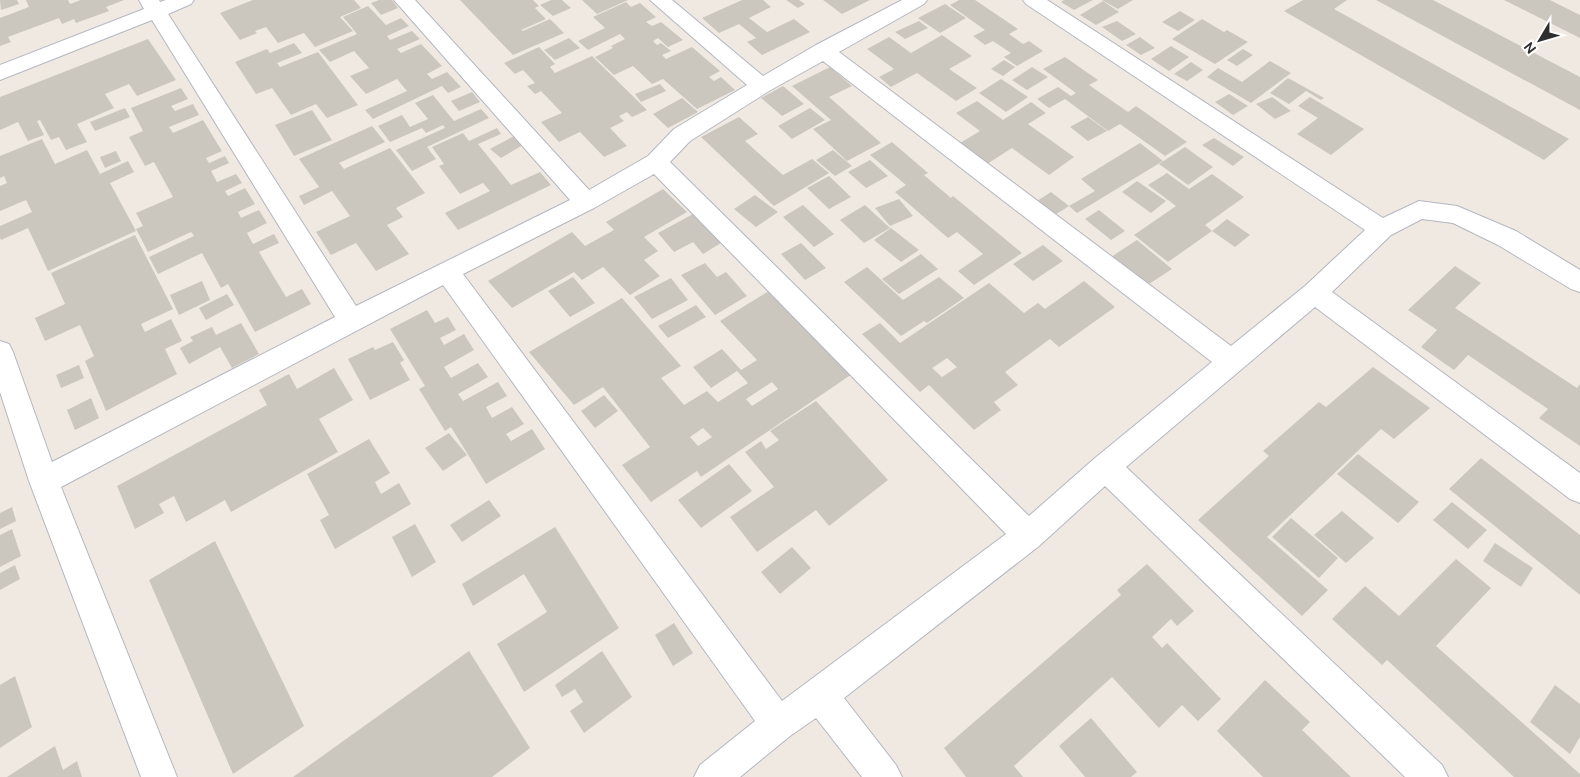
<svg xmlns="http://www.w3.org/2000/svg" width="1580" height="777" viewBox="0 0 1580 777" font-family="Ubuntu,sans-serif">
<rect width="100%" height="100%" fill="#efe9e1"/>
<path fill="#cbc7bf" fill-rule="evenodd" d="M0,0h17l2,4 -18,6z
M26,0h42l2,4 11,-4h43l-18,7 3,4 -33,12 -2,-4 -12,5 -3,-6 -51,19 3,5 -11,4v-28l29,-11z
M253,0h101l7,8 -21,9 13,14 -38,16 -11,-14 -26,10 -12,-16 -11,4 2,2 -17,7 -20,-27z
M379,0h13l6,8 -17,7 -10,-12z
M460,0h73l6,6 -4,2 11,11 -25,11 2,1 27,-12 14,14 -51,22z
M551,0h11l9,8 -18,8 -13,-11z
M582,0h46l-31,14z
M742,0h21l8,7 -22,11 18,14 27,-13 16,13 -48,23 -15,-13 9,-4 -17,-14 -20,9 -17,-15z
M786,0h13l6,4 -7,4z
M823,0h47l-28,14z
M959,0h16l43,29 -9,5 14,10 6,-3 14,10 -26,15 -13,-9 7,-4 -18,-12 -8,4 -12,-9 12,-6 -35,-25z
M1064,0h29l-19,10 -13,-8z
M1102,0h31l-15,9z
M1303,0h44l-13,9 235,130 -25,21 -260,-149z
M1376,0h57l147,77v33z
M1504,0h46l30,15v23z
M1103,1l16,11 -23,13 -16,-10z
M626,2l5,5 9,-4 16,14 -10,5 6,4 9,-4 22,18 -15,7 -10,-9 -5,3 4,4 4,-2 10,8 -9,4 4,4 26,-12 28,24 -11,6 5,4 7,-4 14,13 -38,19 -34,-30 -11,5 -19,-18 -19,9 -19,-18 18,-9 -2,-2 14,-7 -5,-5 -32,16 -10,-9 27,-13 -12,-11z
M945,4l21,14 -26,15 -22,-15z
M368,6l18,19 15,-7 8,8 -22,10 3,4 22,-9 8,8 -23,10 4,4 20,-9 21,22 -15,8 5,5 15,-7 14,15 -13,6 -6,-7 -69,33 -8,-9 42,-19 -10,-12 -31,15 -16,-18 19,-8 -15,-17 -24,11 -11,-12 38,-16 -14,-17z
M1180,11l15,9 -17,11 -16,-9z
M1202,19l22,13 3,-2 21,12 -33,22 -43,-25z
M919,21l9,7 -23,11 -10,-7z
M1117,21l19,13 -14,7 -20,-14z
M942,35l30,21 -23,13 28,19 -21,13 -39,-28 -26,14 -12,-10 15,-8 -27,-20 22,-12 22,16z
M1140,37l15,11 -14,7 -15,-10z
M569,38l11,10 -25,12 -11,-10z
M148,39l28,41 -39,16 -8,-12 -24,10 9,14 -37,16 10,18 -21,8 -7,-13 -8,3 -11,-20 -3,1 7,14 -16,6 -10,-19 -18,8v-33z
M294,43l8,10 -25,10 3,4 38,-15 40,53 -31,13 -11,-14 -25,11 -19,-27 -16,6 -21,-32 32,-13 3,4z
M1171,46l18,11 -20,14 -18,-12z
M539,47l16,17 -5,3 5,6 37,-17 55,54 -15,7 -5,-5 -8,4 5,5 -14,7 17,18 -23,11 -24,-25 -21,10 -18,-20 21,-9 -21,-22 -6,3 -8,-8 8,-3 -12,-13 -8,4 -11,-11z
M1243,49l10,6 -16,11 -10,-6z
M1065,57l33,23 -9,5 39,27 8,-6 51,36 -22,14 -45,-32 -12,7 -43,-32 -16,9 -12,-9 21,-12 13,9 5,-3 -33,-24z
M1004,60l11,7 -12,9 -12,-7z
M1270,61l21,12 -40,30 -44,-26 11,-9 24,14z
M1191,62l12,8 -16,11 -13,-7z
M830,67l22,19 -23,11 52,46 -34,18 -34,-32 18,-9 -39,-34z
M1032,67l16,10 -21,13 -15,-10z
M1288,78l36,20 -3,2 -15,-9 -17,13 -19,-11z
M1001,79l27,18 -22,15 -27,-19z
M660,84l6,7 -25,11 -6,-8z
M783,86l21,18 -22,12 -21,-18z
M181,88l7,11 -17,7 4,5 18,-7 6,11 -30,12 4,6 30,-13 19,31 -16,7 3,5 16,-7 4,7 -18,8 6,11 19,-8 6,9 -17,8 3,5 17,-8 10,16 -17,8 3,6 18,-8 8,13 -20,10 6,11 21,-10 5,9 -20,9 27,45 16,-8 9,15 -56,28 -27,-48 -7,4 -19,-35 -44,21 -9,-17 45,-21 -3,-4 -43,20 -12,-23 7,-3 -7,-13 37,-16 -19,-35 -9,4 -16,-29 14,-6 -12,-23z
M472,92l8,10 -21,9 -8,-10z
M1229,94l19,12 -15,9 -18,-13z
M433,95l21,26 27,-12 8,9 -62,29 9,12 -24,12 -16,-21 49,-22 -2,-3 -17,8 -4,-5 -32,14 -12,-16 24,-11 8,12 18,-8 -13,-16z
M1272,97l19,14 -16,8 -19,-15z
M1310,97l54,32 -33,26 -34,-21 21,-16 -20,-12z
M682,98l16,14 -30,16 -15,-14z
M977,101l26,19 28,-18 15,11 -18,11 46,33 -25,18 -37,-27 -25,16 -27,-21 20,-12 -24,-18z
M125,108l5,9 -35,14 -5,-9z
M810,108l15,12 -33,19 -14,-13z
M312,110l20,30 -38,16 -19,-31z
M739,117l19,17 -13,7 38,34 29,-16 17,14 -55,33 -73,-69z
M1088,117l19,14 -19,10 -18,-14z
M372,126l13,16 -46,21 5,6 46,-21 35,45 -29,15 7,9 -16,8 22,29 -33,17 -20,-28 -25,12 -15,-23 34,-16 -18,-25 -28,14 -5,-9 20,-9 -20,-28z
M497,128l4,6 -23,10 33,41 29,-13 11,13 -93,45 -13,-17 45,-22 -7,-8 -23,11 -21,-28 5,-2 -12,-17 31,-14 6,8z
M514,136l9,9 -22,13 -11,-9z
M1214,138l30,19 -11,9 -31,-21z
M42,139l13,25 32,-14 13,24 28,-13 6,11 -24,11 26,48 -88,40 -20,-43 -27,12 -1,-2v-12l32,-14 -6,-12 -26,11v-25l7,-3 -3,-7 -4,2v-22z
M892,142l36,31 -4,2 27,23 2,-2 69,57 -48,32 -16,-14 25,-17 -26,-22 -9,6 -53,-46 11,-7 -36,-30z
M1140,143l23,18 -86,52 -8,-7 -14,9 -18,-14 14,-9 18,14 26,-15 -14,-12z
M1185,147l28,20 -25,18 -29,-21z
M833,150l19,16 -17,10 -19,-16z
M116,151l5,10 -16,7 -5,-11z
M870,160l18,16 -22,12 -18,-16z
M1167,173l22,16 23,-15 32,23 -39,28 7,6 15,-12 23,16 -15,12 -23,-16 -44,31 -34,-27 42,-29 -28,-21z
M829,176l22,21 -22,12 -22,-21z
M1137,181l29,20 -15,12 -29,-21z
M663,189l24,23 -43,25 14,14 -14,9 16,16 -30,19 -27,-28 -21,13 -8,-8 -62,36 -24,-27 84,-49 13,14 29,-16 -8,-8z
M755,195l23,17 -22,15 -22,-18z
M899,199l14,17 -23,10 -15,-18z
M803,205l31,29 -20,13 -31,-30z
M865,205l25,23 -26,15 -24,-23z
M1099,210l26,21 -14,9 -26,-21z
M693,214l28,29 -18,11 -10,-12 -19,10 -16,-19z
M891,228l28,22 -18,12 -27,-22z
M135,235l38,74 -32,15 4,8 26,-13 11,22 -17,8 12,25 -71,37 -21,-50 9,-5 -14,-31 -35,16 -10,-23 30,-14 -14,-31z
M1137,240l35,29 -26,17 -35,-29z
M801,243l25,25 -21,12 -24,-26z
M1043,245l20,16 -30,20 -20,-17z
M921,254l17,15 -39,25 -17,-15z
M705,263l12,14 9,-5 21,24 -32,19 -34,-40z
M1455,266l26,17 -26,25 122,80 3,-4v62l-41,-28 9,-9 -80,-54 -14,15 -33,-23 16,-17 -29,-20z
M867,267l36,33 36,-23 25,21 -37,25 -3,-2 -23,15 -57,-54z
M573,277l22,26 -25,14 -22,-26z
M671,278l17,22 -36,19 -18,-22z
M202,281l8,19 -31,15 -9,-20z
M1084,281l31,26 -56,40 -9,-8 -45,33 13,13 -24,17 7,8 -27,20 -45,-45 -9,7 -58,-58 18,-11 20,20 89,-60 35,30 14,-10 7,6zM947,358l10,9 -15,10 -10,-9z
M769,291l83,83 -151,103 -4,-6 -46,31 -29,-37 28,-18 -47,-60 -29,18 -45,-53 93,-54 59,68 -20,12 23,27 23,-14 11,11 30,-19 -11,-12 -26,17 -18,-21 29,-18 19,21 16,-10 -37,-39zM772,382l6,7 -26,17 -6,-7zM703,428l9,9 -14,9 -8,-9z
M227,294l7,11 -28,15 -7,-12z
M696,305l10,12 -38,21 -10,-12z
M427,310l8,13 13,-6 8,13 -16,8 4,7 20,-11 10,16 -30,17 7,11 27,-15 10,14 -30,17 5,7 35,-19 9,14 -21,11 6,11 20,-11 12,17 -18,10 5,7 21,-12 13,20 -59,35 -35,-57 -6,4 -26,-42 6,-3 -35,-57z
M241,323l18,31 -27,14 -12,-21 -31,17 -9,-16 13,-7 -3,-4 22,-10 4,8z
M393,342l11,18 -4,3 10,17 -40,20 -22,-41 25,-12 2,3z
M79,365l5,13 -23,10 -5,-13z
M1373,367l57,41 -36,31 -13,-10 -114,108 61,53 -26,26 -104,-96 71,-64 -6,-5 56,-49 7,5z
M334,368l19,32 -34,19 19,33 -107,60 -6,-12 -39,22 -12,-26 -15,8 5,9 -29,16 -18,-43 150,-81 -8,-15 30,-16 8,15z
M604,395l14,16 -23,17 -14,-17z
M91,398l8,20 -24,12 -8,-20z
M816,401l72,79 -59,46 -13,-16 -59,42 -27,-35 44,-30 -29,-35 16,-11 5,8 13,-9 -9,-9z
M449,433l18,22 -24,16 -18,-23z
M369,439l21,34 -15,9 6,12 18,-11 12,21 -76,45 -15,-29 9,-5 -22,-41z
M1358,454l61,48 -21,21 -61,-49z
M1481,458l99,77v60l-131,-106z
M729,464l23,27 -51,37 -23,-28z
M489,500l12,16 -39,26 -12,-17z
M1452,502l35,28 -19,19 -35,-29z
M12,507l4,14 -16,8v-16z
M1342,511l32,27 -28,25 -32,-28z
M1291,518l47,40 -19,20 -47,-41z
M415,524l21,38 -24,15 -20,-40z
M555,527l64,101 -95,64 -27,-48 50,-32 -23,-38 -51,32 -11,-22z
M12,529l9,27 -21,11v-32z
M215,541l89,185 -71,48 -84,-194z
M1495,543l38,25 -12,19 -38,-26z
M792,547l19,21 -31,26 -19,-22z
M1456,559l35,29 -55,58 144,128v3h-66l-127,-117 -5,5 -50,-46 33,-33 34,30z
M1147,564l47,47 -17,15 -6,-7 -19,18 10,11 5,-5 54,56 -23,22 -16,-16 -23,23 -47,-51 -98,89 9,11h-57l-22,-29 177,-153 -4,-5z
M15,565l5,14 -20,11v-17z
M674,623l19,30 -20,13 -18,-31z
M469,651l61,97 -38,29h-199z
M602,651l30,46 -48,36 -14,-22 13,-9 -8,-13 -13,8 -7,-12z
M15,676l17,51 -32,21v-63z
M1265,680l45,42 -8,8 49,47h-88l-46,-46z
M1555,685l25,19v33l-10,17 -40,-32z
M1091,718l46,54 -6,5h-46l-26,-31z
M55,746l8,24 14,-9 5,16h-75z"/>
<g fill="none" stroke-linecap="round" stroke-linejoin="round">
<g stroke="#b4b7c1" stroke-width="2">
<path id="street" d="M139,0h20l1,2 6,-2h28l-3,4 -23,10 188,292 214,-106 -176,-200h21l174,190 59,-34 26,-27 73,-44 -97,-85h22l91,76 53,-31 86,-45h25l-3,4 -85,48 392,294 74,-60 60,-56 -339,-226 -3,-4h24l336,218 36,-17 38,5 59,25 64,39v22l-9,-3 -73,-44 -45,-22 -31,-4 -31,16 -59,57 248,181v30l-10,-4 -255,-192 -189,160 316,298 6,12h-43l-300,-291 -66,60 -195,152 52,67 6,12h-40l-46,-59 -26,18 -50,41h-46l6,-12 55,-44 -312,-436 -382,202 116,290h-36l-112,-296 -29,-89v-51l9,3 4,8 39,110 283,-145 -183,-297 -152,60v-15l144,-56zM823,61l389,301 -117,96 -66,58 -359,-354 20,-21 79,-50zM654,174l352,360 -224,167 -319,-427 131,-66z"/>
</g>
<use href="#street" fill="#fff" fill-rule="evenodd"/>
</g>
<g transform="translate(1540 40) rotate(232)" stroke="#ffffff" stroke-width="4" paint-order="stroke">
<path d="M0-4L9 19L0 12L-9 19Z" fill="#2e2e2e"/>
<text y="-8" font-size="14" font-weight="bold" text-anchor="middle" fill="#2e2e2e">N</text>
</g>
</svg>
